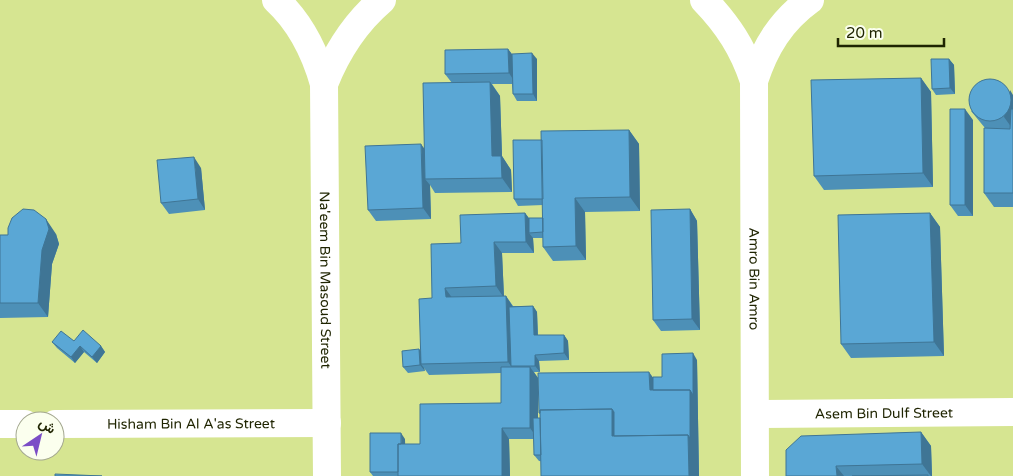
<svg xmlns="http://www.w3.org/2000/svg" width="1013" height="476" viewBox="0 0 1013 476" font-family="'Varela Round',Vazirmatn,sans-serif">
<rect width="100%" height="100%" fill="#d6e591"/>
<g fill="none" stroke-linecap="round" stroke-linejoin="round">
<g stroke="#fff" stroke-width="28">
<path id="s1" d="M276,0c25,23 39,52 48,84l3,392"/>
<path id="s2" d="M704,0c24,25 39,48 50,81l1,395"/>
<path d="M754,81c11,-34 27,-60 56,-81"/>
<path d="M324,84c13,-33 31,-61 58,-84"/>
<path id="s3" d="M755,414l258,-2"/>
<path d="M0,424h25"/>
<path id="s4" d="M55,424l272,-1"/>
</g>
</g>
<path fill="#4d90b7" d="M508,49l4,5 25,5v42h-20l-4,-7 -1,-10h-20l8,12 2,60 9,14 1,22 -77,1 -5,-8 1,34 -55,2 -8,-11 57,-60 27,-67 -7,-9z
M949,59l5,6 1,29 -19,1 -4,-6z
M921,78l10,14 2,95 -109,3 -10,-14z
M1013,95v112h-19l-10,-14 1,-65 -14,-17z
M973,120v96h-15l-8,-11z
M629,130l10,14 1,67 -55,1 1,48 -33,1 -10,-14v-9h-10l1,15h-32l2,43h2l7,10h20l4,6 1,23h26l4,6 1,19 -30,1 1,11h-6l4,6v40h2v-4l-1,-1 114,-36h9l35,-17 2,116 -160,-15 -5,-6v-16h-25l1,37h-137l-3,-4 35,-33v5h15l81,-41v-30l-72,2 -5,-7 1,3 -17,2 -5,-6 16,-18 2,3 11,-54 29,-55 64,-30 4,5h14v-13l-25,1 -4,-7 28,-60z
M201,168l4,42 -36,4 -8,-11z
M690,209l7,12 3,109 -39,1 -8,-11z
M930,213l10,14 4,129 -93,2 -10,-14z
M56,234l3,10 -7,20 -4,53 -48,1v-83z
M74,341l27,5 4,6 -8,11 -13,-11 -9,11 -18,-15 -5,-6z
M921,432l10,14 1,30h-146z"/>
<path fill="#3f7595" d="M508,49l8,11v24l-7,-11z
M532,53l5,6v42l-4,-7z
M949,59l5,6 1,29 -5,-6z
M921,78l10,14 2,95 -10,-14z
M490,82l10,14 2,60 9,14 1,22 -10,-14 -10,-22z
M1010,90l3,5v32l-1,1 -8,-11z
M965,109l8,11v96l-8,-11z
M629,130l10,14 1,67 -10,-14z
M421,144l8,11 -4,24 5,6 1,34 -8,-11z
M194,157l7,11 4,42 -7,-11z
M575,198l10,14 1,48 -10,-14z
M690,209l7,12 3,109 -8,-11z
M525,213l8,11 -4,9 4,5 1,15 -8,-11z
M930,213l10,14 4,129 -10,-14z
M46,219l10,15 3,10 -7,20 -4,53 -10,-14 4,-53z
M494,242l8,11 2,45 -8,-12z
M445,288l8,11 -7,-2z
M506,296l7,11 -2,59 -3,-4z
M533,306l4,6 1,30 -4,-7z
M564,335l4,6 1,19 -5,-7z
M80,346l4,6 -9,11 -4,-6z
M101,346l4,6 -8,11 -5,-6z
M419,349l4,6 -2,9 3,4 1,3 -5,-6z
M693,353l4,7 2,116h-10l-1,-41 2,-45z
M535,355l4,6 1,11 -5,-6z
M530,367l8,11v61l-8,-11z
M649,372l8,11v12l-7,-5z
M612,409l10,14v16l-10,-3z
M502,428l7,11 1,37h-8z
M921,432l10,14 1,30h-1l-9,-12z
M401,433l4,6 1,37 -4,-4z
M836,466l8,10h-7z"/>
<path fill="#5aa7d5" stroke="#3f7595" d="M508,49l1,24 -64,1v-24z
M532,53l1,41h-20l-1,-40z
M931,59h18l1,29 -18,1z
M921,78l2,95 -109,3 -3,-96z
M969 100a21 21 0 1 1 42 0a21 21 0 1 1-42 0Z
M490,82l2,74h9l1,22 -77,1 -2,-96z
M950,109h15v96h-15z
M1011,109h2v84h-29v-65l26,1z
M629,130l1,67 -55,1 1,48 -33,1 -2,-116z
M513,140h29l1,59h-29z
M421,144l2,64 -55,2 -3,-64z
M194,157l4,42 -37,4 -4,-43z
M23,209l11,1 12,9 3,10 -7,21 -4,53h-38v-68h8v-7l4,-10z
M690,209l2,110 -39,1 -2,-110z
M525,213l1,29h-32l2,44 -51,2 1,9 60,-1 2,66 -87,2 -2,-65 13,-1 -1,-54 30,-1 -1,-28z
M930,213l4,129 -93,2 -3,-129z
M529,218h14v14l-14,1z
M533,306l1,29h30v18l-29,2v11h-24l-2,-59z
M83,330l18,16 -9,11 -12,-11 -9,11 -19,-15 9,-11 13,10z
M419,349l1,16 -17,2 -1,-16z
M693,353v42l-3,-5h-37v-13h9v-23z
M501,367h29v61h-28v48h-104v-32h22v-40l81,-1z
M649,372l1,18h40v48l-2,-3 -74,1v-24l-2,-3 -72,1v3h-1l-1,-40z
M612,409v27l76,-1 1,41h-148l-1,-66z
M533,418h7l1,37h-7z
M921,432l1,32 -86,2 1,10h-51v-26l15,-14z
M370,433h31v11h-3v28h-28z
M55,474l47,2h-47z
M928,475v1h-76z"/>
<g text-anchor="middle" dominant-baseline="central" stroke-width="4.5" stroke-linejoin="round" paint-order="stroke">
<g font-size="14" fill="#1f2401" stroke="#fbffee">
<text stroke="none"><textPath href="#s2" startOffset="294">Amro Bin Amro</textPath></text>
<text stroke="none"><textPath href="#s1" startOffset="294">Na'eem Bin Masoud Street</textPath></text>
<text stroke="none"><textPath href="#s3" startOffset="129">Asem Bin Dulf Street</textPath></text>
<text stroke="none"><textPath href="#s4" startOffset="136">Hisham Bin Al A'as Street</textPath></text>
</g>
</g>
<g transform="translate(40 436) rotate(35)"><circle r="24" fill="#fbffee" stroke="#a3a78f"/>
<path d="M0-4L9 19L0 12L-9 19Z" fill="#7b4dc6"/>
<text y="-8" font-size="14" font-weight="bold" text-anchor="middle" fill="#1f2401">ش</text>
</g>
<path d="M838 38v8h106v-8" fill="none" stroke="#1f2401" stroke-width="2.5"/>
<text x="846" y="38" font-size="15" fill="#1f2401" stroke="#fbffee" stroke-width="4" paint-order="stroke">20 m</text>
</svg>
